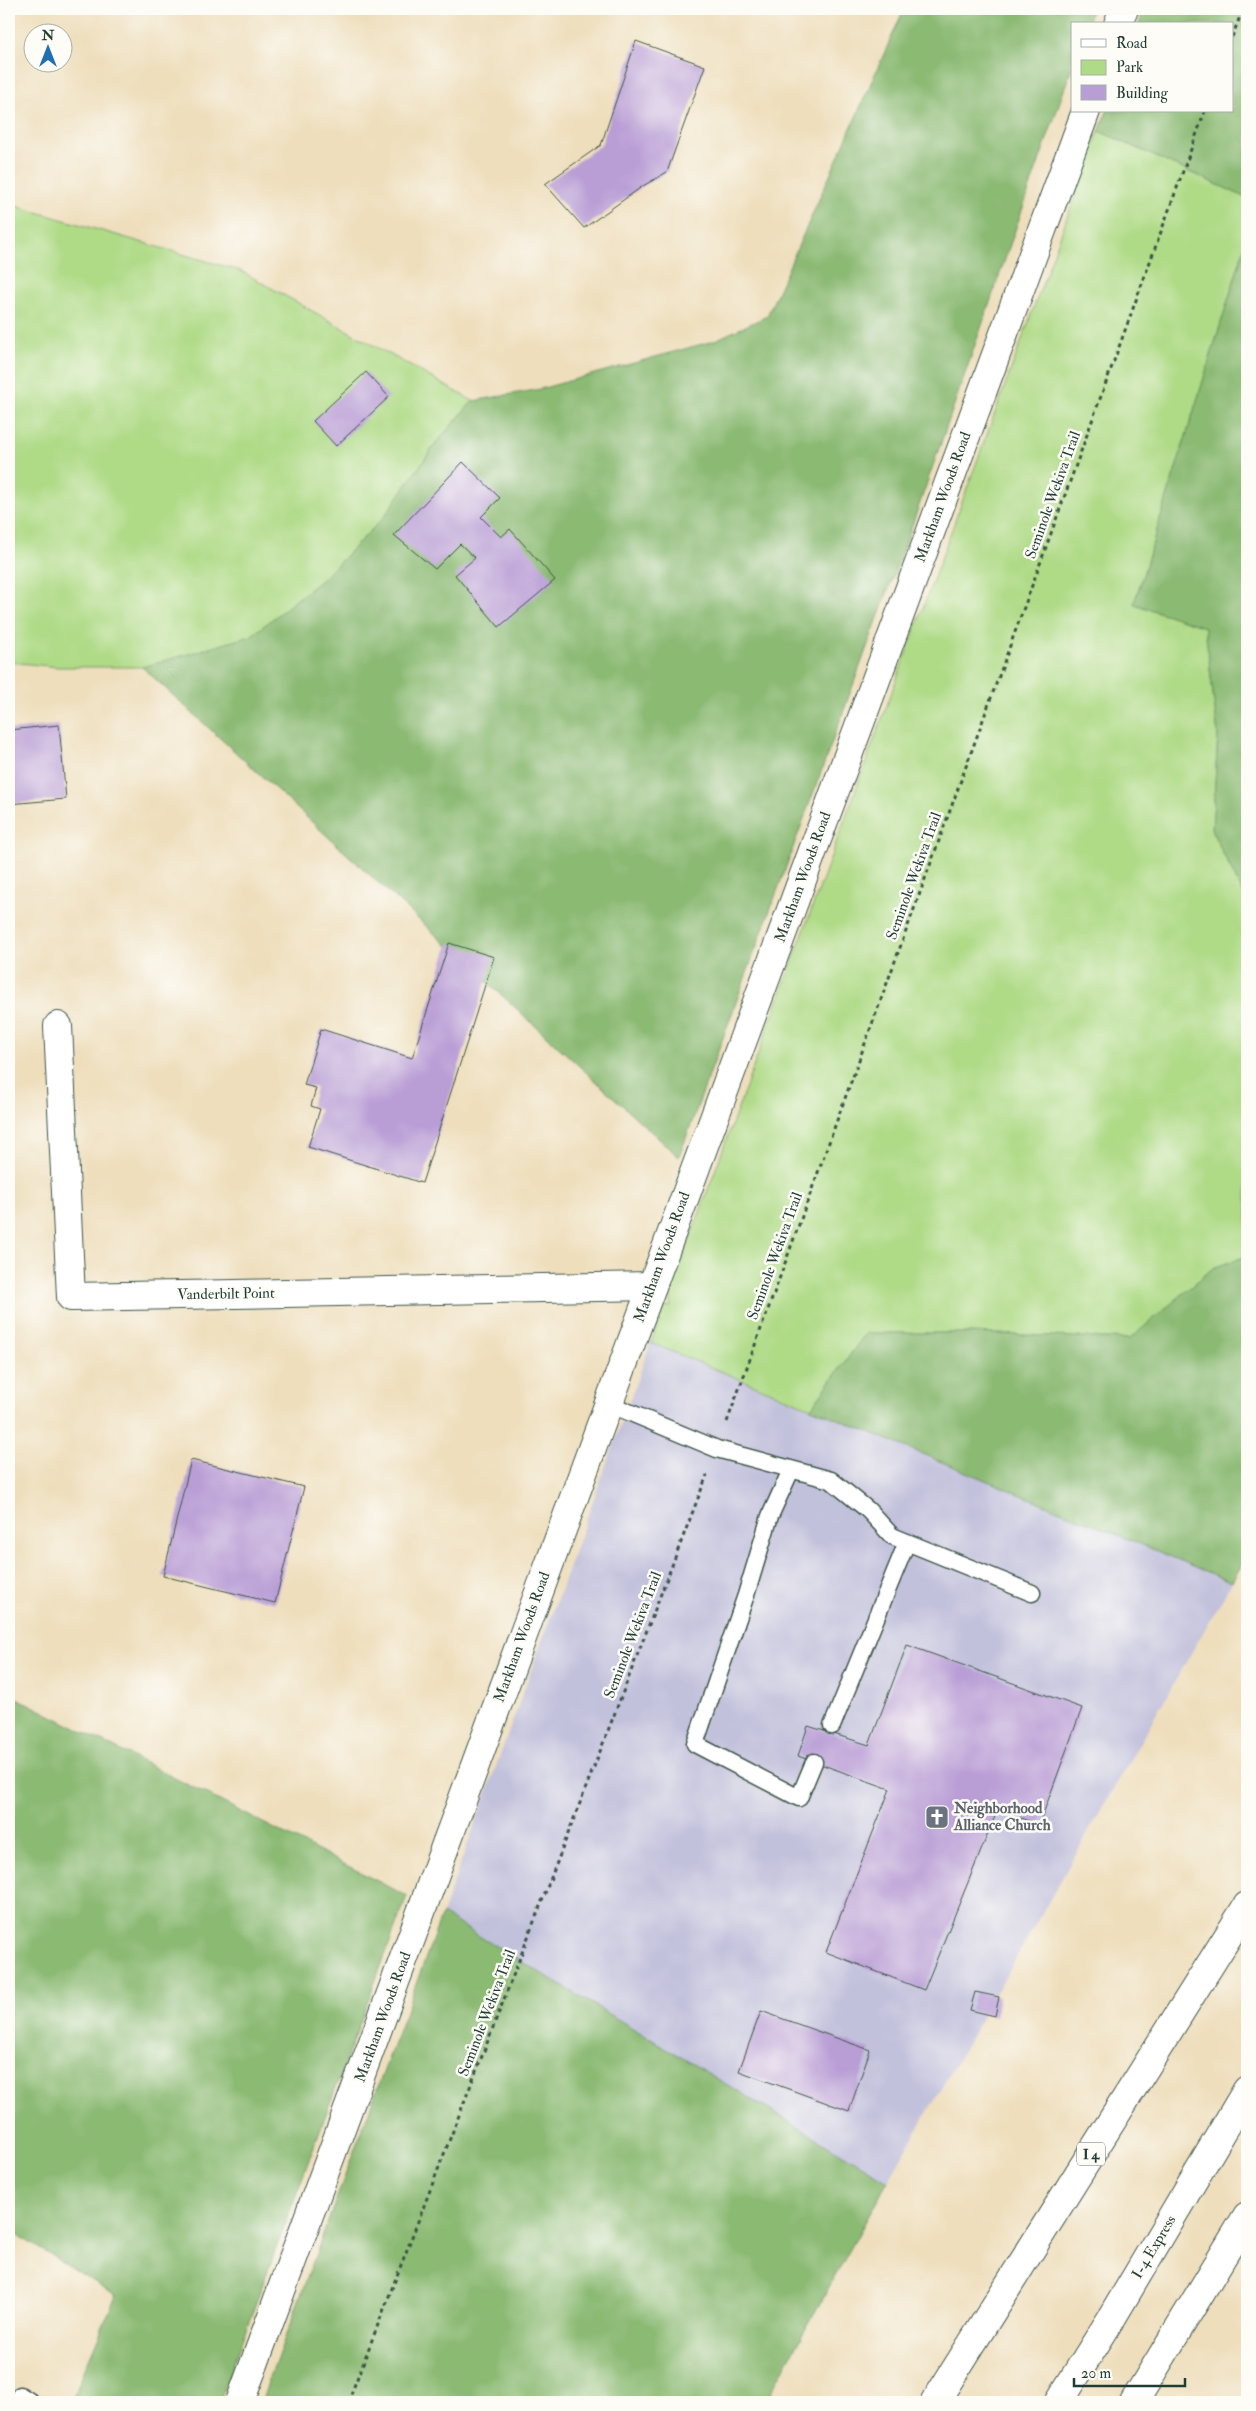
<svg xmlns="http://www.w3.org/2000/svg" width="1256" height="2411" viewBox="0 0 1256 2411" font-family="'IM FELL Double Pica',serif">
<rect width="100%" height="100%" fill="#fdfcf7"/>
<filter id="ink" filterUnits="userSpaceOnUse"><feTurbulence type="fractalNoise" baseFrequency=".02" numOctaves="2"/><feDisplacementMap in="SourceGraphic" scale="10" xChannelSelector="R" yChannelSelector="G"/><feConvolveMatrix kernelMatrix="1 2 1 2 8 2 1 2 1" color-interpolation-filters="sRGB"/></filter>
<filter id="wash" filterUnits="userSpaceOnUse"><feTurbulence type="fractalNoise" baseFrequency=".0096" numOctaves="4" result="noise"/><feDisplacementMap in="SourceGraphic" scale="20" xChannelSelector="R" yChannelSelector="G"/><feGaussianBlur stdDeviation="1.12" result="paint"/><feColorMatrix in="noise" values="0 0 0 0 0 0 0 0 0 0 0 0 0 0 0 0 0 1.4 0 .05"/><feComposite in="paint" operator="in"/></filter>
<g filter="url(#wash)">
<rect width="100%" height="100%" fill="#eedebc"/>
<path fill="#c2c1dc" d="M651,1342l581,240 -344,599 -446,-267z"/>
<path fill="#afda86" stroke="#678c5d" d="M1099,131l148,67v41l-113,365 71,23 13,108 -6,96 35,70v355l-34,12 -83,71 -161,-6h-103l-55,75 -160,-65 13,-36h7v-17z
M9,204l232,67 232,130 -37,42 -52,74 -59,60 -74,59 -104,31h-89l-49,-5z"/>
<path fill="#8bba73" stroke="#557c54" d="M904,9h188l-5,15h-15v43l-158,453 -235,637 -537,-490 109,-31 74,-59 59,-60 52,-74 37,-42 67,-12 173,-48 54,-25z
M1144,9h103v189l-148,-67 8,-20h125v-87h-93z
M1247,239v662l-35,-70 6,-96 -13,-108 -71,-23z
M1247,1256v299l-15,27 -421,-174 55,-75h103l161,6 83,-71z
M9,1694l398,202 -188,506h-148l45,-107 -107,-65z
M442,1914l446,267 -123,221h-504z"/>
<g id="blocks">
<path fill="#b99ed6" d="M636,41l69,25 -38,106 -24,14 -59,42 -39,-44 56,-39z
M366,372l23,25 -53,49 -23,-25z
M463,462l37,36 -19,19 20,20 9,-8 45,51 -56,47 -44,-52 20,-17 -15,-14 -25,25 -41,-34z
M59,725l7,74 -57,5v-74z
M449,943l45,14 -72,226 -114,-36 12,-38 -9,-3 5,-18 -12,-3 17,-56 91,29z
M191,1460l113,27 -29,116 -112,-27z
M907,1645l175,63 -43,117 -41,-16 -74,181 -98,-38 64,-163 -92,-33 10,-30 61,19z
M975,1992l24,5 -4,19 -25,-6z
M761,2011l109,39 -21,61 -110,-40z"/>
</g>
</g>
<g filter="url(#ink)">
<use href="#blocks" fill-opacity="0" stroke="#3e5548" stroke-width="1"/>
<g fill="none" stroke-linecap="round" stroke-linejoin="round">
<g stroke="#3e5548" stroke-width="19">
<path id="service" d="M607,1403l110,46 114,31 37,30 24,26 140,57
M791,1470l-21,46 -24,79 -51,149 104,54 15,-36
M832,1726l75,-184
M20,2395l11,7"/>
</g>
<g stroke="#3e5548" stroke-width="30">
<path id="minor" d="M58,1026l13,271 581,-11"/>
</g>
<g stroke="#3e5548" stroke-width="30">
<path id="secondary" d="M1118,24l6,-15
M240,2402l846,-2291"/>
</g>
<g stroke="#3e5548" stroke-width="30">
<path id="motorway" d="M935,2402l312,-496
M1059,2402l52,-83 136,-229
M1134,2402l113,-186"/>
</g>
<path stroke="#3e5548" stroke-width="3" stroke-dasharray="4 4" stroke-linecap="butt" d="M1232,37l11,-28
M727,1422l478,-1311
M348,2402l359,-927"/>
<use href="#service" stroke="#fff" stroke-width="16"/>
<use href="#minor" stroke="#fff" stroke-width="28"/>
<use href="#secondary" stroke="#fff" stroke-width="28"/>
<use href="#motorway" stroke="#fff" stroke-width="28"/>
</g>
</g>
<defs>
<g id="church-square" transform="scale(1.25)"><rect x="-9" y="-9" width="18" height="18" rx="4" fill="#6b7280" stroke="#fdfcf7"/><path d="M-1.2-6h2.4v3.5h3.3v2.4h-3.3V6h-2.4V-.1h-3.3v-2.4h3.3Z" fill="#fff"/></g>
</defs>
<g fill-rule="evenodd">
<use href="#church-square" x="937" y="1817"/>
</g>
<g text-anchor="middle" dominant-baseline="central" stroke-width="5" stroke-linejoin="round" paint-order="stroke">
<rect fill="#fdfcf7" stroke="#62766e" stroke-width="1" x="1077" y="2142.5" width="28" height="23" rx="4"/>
<g font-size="14" font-weight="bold" fill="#1f3d34">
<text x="1091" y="2154">I 4</text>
</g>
<g font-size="15" fill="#1f3d34" stroke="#fdfcf7">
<text transform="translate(1053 495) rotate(-70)">Seminole Wekiva Trail</text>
<text transform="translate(943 497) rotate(-70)">Markham Woods Road</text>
<text transform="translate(914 876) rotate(-70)">Seminole Wekiva Trail</text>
<text transform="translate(803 877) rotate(-70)">Markham Woods Road</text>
<text transform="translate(775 1256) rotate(-70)">Seminole Wekiva Trail</text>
<text transform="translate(662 1257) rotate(-70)">Markham Woods Road</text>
<text transform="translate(226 1294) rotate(-1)">Vanderbilt Point</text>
<text transform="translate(633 1635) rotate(-69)">Seminole Wekiva Trail</text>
<text transform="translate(522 1637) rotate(-70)">Markham Woods Road</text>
<text transform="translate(487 2013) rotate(-69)">Seminole Wekiva Trail</text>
<text transform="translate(383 2017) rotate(-70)">Markham Woods Road</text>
<text transform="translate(1154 2247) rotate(-59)">I-4 Express</text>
</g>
<g font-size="15" font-weight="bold" fill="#5b616d" stroke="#fdfcf7" text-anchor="start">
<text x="954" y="1808">Neighborhood<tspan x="954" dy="17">Alliance Church</tspan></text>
</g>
</g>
<rect width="1256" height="2411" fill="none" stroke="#fdfcf7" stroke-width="30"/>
<rect x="1071" y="22" width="162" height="90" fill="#fdfcf7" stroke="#a4b0a9"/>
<rect x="1081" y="39" width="25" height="8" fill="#ffffff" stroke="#a4b0a9"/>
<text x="1116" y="48" font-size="15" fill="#1f3d34">Road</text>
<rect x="1081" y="60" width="25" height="15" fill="#afda86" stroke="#a4b0a9"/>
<text x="1116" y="72" font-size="15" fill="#1f3d34">Park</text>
<rect x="1081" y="85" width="25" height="15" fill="#b99ed6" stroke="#a4b0a9"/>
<text x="1116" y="98" font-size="15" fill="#1f3d34">Building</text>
<g transform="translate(48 48)"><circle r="24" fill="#fdfcf7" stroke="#a4b0a9"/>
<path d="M0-4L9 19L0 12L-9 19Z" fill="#1f6fb2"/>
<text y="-8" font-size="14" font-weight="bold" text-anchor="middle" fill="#1f3d34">N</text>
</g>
<path d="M1074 2378v8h111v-8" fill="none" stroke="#1f3d34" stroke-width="2.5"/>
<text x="1081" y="2378" font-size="15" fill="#1f3d34" stroke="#fdfcf7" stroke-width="4" paint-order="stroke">20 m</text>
</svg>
